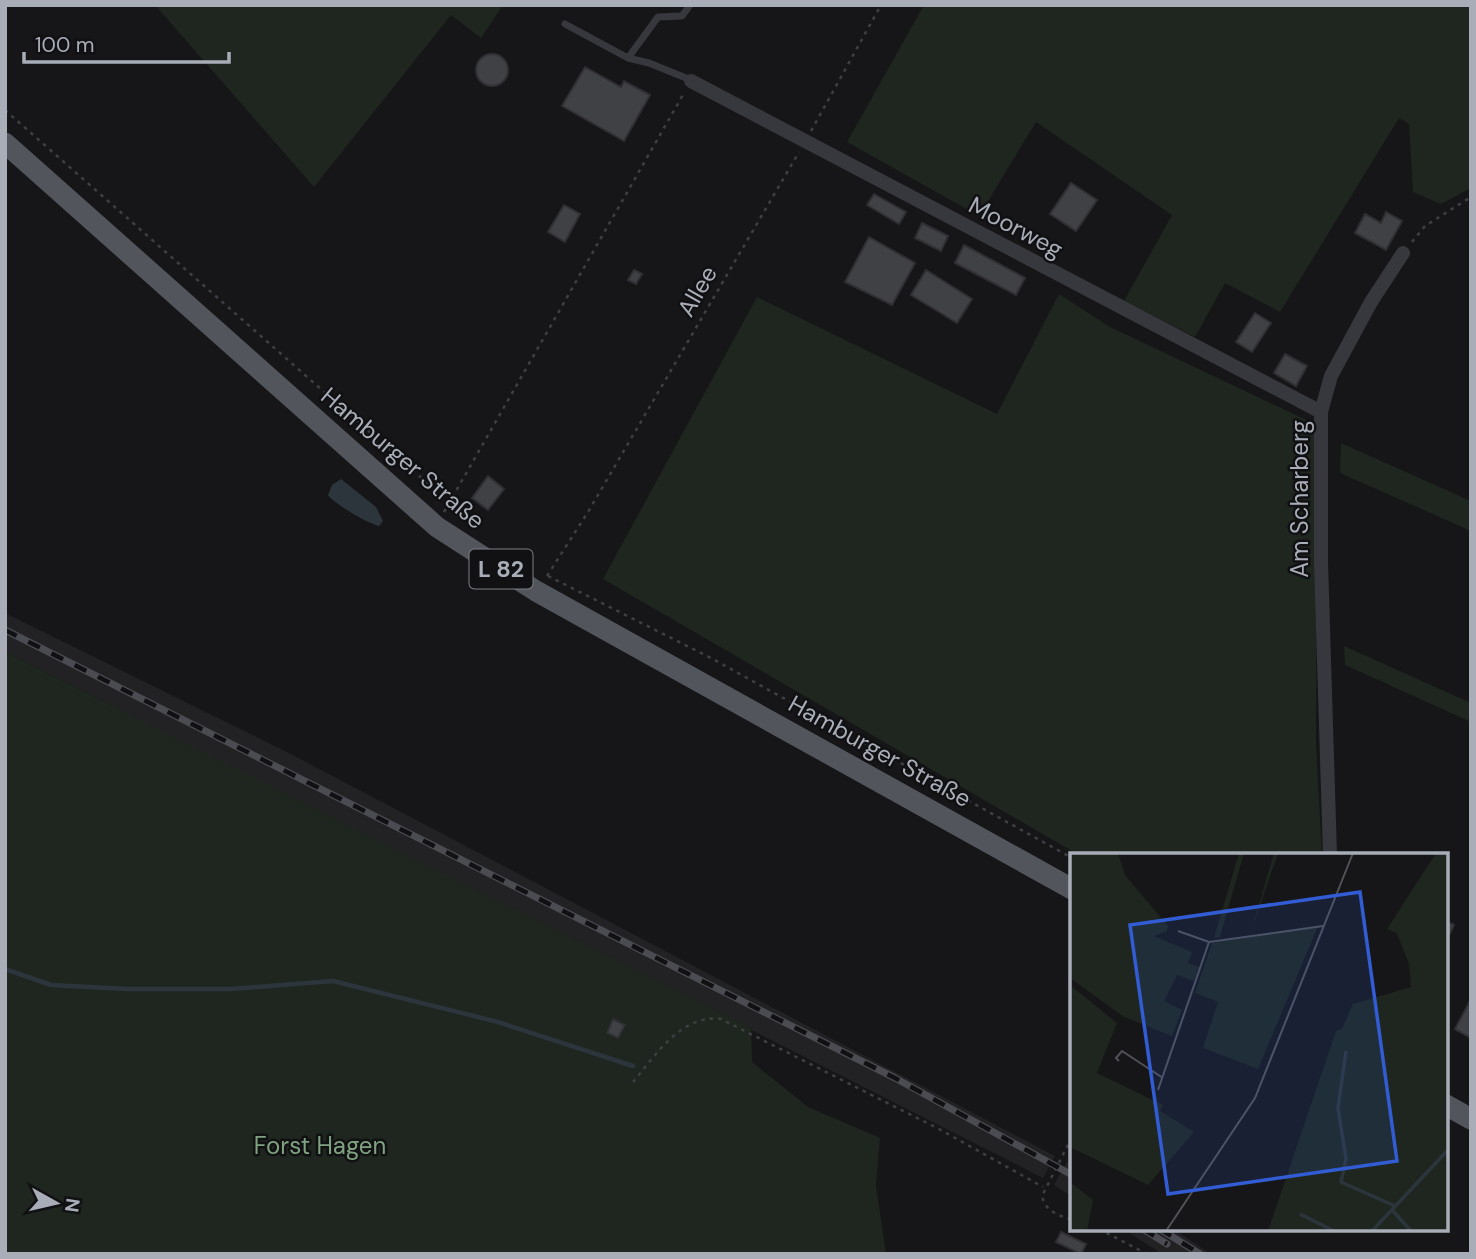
<svg xmlns="http://www.w3.org/2000/svg" width="1476" height="1259" viewBox="0 0 1476 1259" font-family="'DM Sans',sans-serif">
<rect width="100%" height="100%" fill="#161618"/>
<path fill="#222225" d="M5,613l280,138 770,405 -12,22 -1038,-526z
M1067,1162l5,3v32l-18,-12z
M1123,1229h50l38,25h-49z"/>
<path fill="#1e261f" d="M155,5h348l-22,33 -30,-23 -137,172z
M924,5h547v183l-30,16 -28,-12 -4,-68 -10,-6 -119,194 -55,-29 -30,54 -71,-36 48,-86 -136,-93 -57,94 -132,-74z
M1059,294l51,33 207,98 -1,319 6,111h-243l-476,-276 154,-282 240,117z
M1341,443l130,58v30l-131,-58z
M1344,646l127,57v19l-126,-57z
M5,652l746,376 1,34 56,45 72,31 -4,47 10,69h-881z"/>
<path fill="#2c353c" d="M341,479l35,28 7,14 -4,5c-10,-2 -45,-22 -51,-31l4,-10z"/>
<g fill="none" stroke-linecap="round" stroke-linejoin="round">
<path stroke="#2c353c" stroke-width="4.5" d="M5,969l46,16 76,4h104l102,-8 165,41 135,44"/>
</g>
<path fill="#404145" stroke="#303034" stroke-width="2" d="M476 70a16 16 0 1 1 32 0a16 16 0 1 1-32 0Z
M585,67l36,20 3,-6 26,14 -26,46 -62,-35z
M1071,183l26,17 -21,31 -26,-17z
M874,194l32,18 -7,12 -32,-19z
M564,205l16,9 -15,28 -17,-10z
M1386,212l16,9 -16,29 -31,-17 10,-19 16,9z
M922,223l26,13 -7,15 -26,-13z
M869,237l46,26 -23,42 -47,-23z
M964,245l61,33 -9,17 -61,-32z
M634,270l8,4 -6,10 -8,-4z
M926,270l46,29 -15,24 -46,-28z
M1255,313l16,10 -19,29 -16,-10z
M1285,354l22,12 -11,20 -22,-13z
M488,476l16,13 -16,21 -16,-12z
M1446,921l8,4 -8,17z
M1471,999v39l-16,-9z
M613,1019l12,6 -7,13 -11,-5z
M1061,1232l25,12 -5,10 -25,-12z"/>
<g fill="none" stroke-linecap="round" stroke-linejoin="round">
<path stroke="#3d3f44" stroke-width="2.5" stroke-dasharray="3.5 5" stroke-linecap="butt" d="M5,110l429,379 3,14
M811,131l70,-126
M1412,242l13,-16 46,-29
M444,512l240,-419
M547,576l41,-64 211,-360
M548,576l163,82 361,200
M633,1082c22,-26 48,-68 88,-63l218,110 104,58
M1072,1137l-30,59c3,15 16,19 30,24
M1099,1229l48,25"/>
<path stroke="#37383d" stroke-width="7" d="M565,24l63,34 21,5 42,17
M628,58l30,-41 24,-1 8,-11"/>
<path stroke="#37383d" stroke-width="14" d="M691,81l630,331
M1330,855l-9,-293v-150l10,-36 40,-74 32,-49"/>
<path stroke="#53555c" stroke-width="21" d="M5,143l432,384 99,64 536,298
M1446,1105l25,14"/>
<g stroke="#4a4c52" stroke-width="7">
<path id="rail" d="M5,630l890,448 177,97
M1143,1229l24,15
M1160,1229l40,25"/>
</g>
<use href="#rail" stroke="#111113" stroke-width="4.5" stroke-dasharray="13" stroke-linecap="butt"/>
</g>
<g text-anchor="middle" dominant-baseline="central" stroke-width="5" stroke-linejoin="round" paint-order="stroke">
<rect fill="#111113" stroke="#7b7e86" stroke-width="2" x="469.5" y="549.5" width="63" height="39" rx="5"/>
<g font-size="23" font-weight="bold" fill="#a8adb8">
<text x="501" y="569">L 82</text>
</g>
<g font-size="24" fill="#a8adb8" stroke="#111113">
<text transform="translate(1016 227) rotate(28)">Moorweg</text>
<text transform="translate(697 291) rotate(-60)">Allee</text>
<text transform="translate(403 458) rotate(40)">Hamburger Straße</text>
<text transform="translate(1299 499) rotate(-90)">Am Scharberg</text>
<text transform="translate(880 751) rotate(29)">Hamburger Straße</text>
</g>
<g font-size="24" fill="#7fa381" stroke="#111113">
<text x="320" y="1145">Forst Hagen</text>
</g>
</g>
<g transform="translate(1070 853)">
<rect width="378" height="378" fill="#161618"/>
<path d="M0,0h48l7,22 43,51 -1,5 -13,5 38,16 -4,11 11,4 -5,14 -17,-6 -13,26 18,9 -10,26 -48,-19 -54,-39zM169,0h5l-24,84 -6,1zM204,0h4l-27,79zM366,0h12v378h-180l68,-200 6,-2 11,-25 58,-17 -2,-23 -12,-31 -10,-4zM248,73l-60,143 -55,-21 15,-46 -23,-9 17,-50zM0,132l47,38 -20,50 66,32 -3,6 34,21 -46,53 -78,-38zM0,329l23,18 -6,31h-17z" fill="#1e261f"/>
<path fill="none" stroke="#2c353c" stroke-width="3.5" d="M276,198l-8,57 8,51 -5,23 54,24M323,358l18,20M230,361l34,17M302,378l76,-81"/>
<path fill="none" stroke="#505258" stroke-width="2" d="M108,78l31,11 114,-16M49,208l-3,-3 6,-7 41,27M88,237l51,-148M96,378l89,-133 98,-245"/>
<path fill="#325cd3" fill-opacity="0.15" stroke="#325cd3" stroke-width="3.5" d="M290,39l37,269 -229,33 -38,-269z"/>
<rect width="378" height="378" fill="none" stroke="#a8adb8" stroke-width="3.5"/>
</g>
<rect width="1476" height="1259" fill="none" stroke="#a8adb8" stroke-width="14"/>
<g transform="translate(56 1203) rotate(98)" stroke="#111113" stroke-width="5" paint-order="stroke">
<path d="M0-5L12 26L0 18L-12 26Z" fill="#a8adb8"/>
<text y="-10" font-size="19" font-weight="bold" text-anchor="middle" fill="#a8adb8">N</text>
</g>
<path d="M24 52v10h205v-10" fill="none" stroke="#a8adb8" stroke-width="3.5"/>
<text x="35" y="52" font-size="21" fill="#a8adb8" stroke="#111113" stroke-width="5" paint-order="stroke">100 m</text>
</svg>
